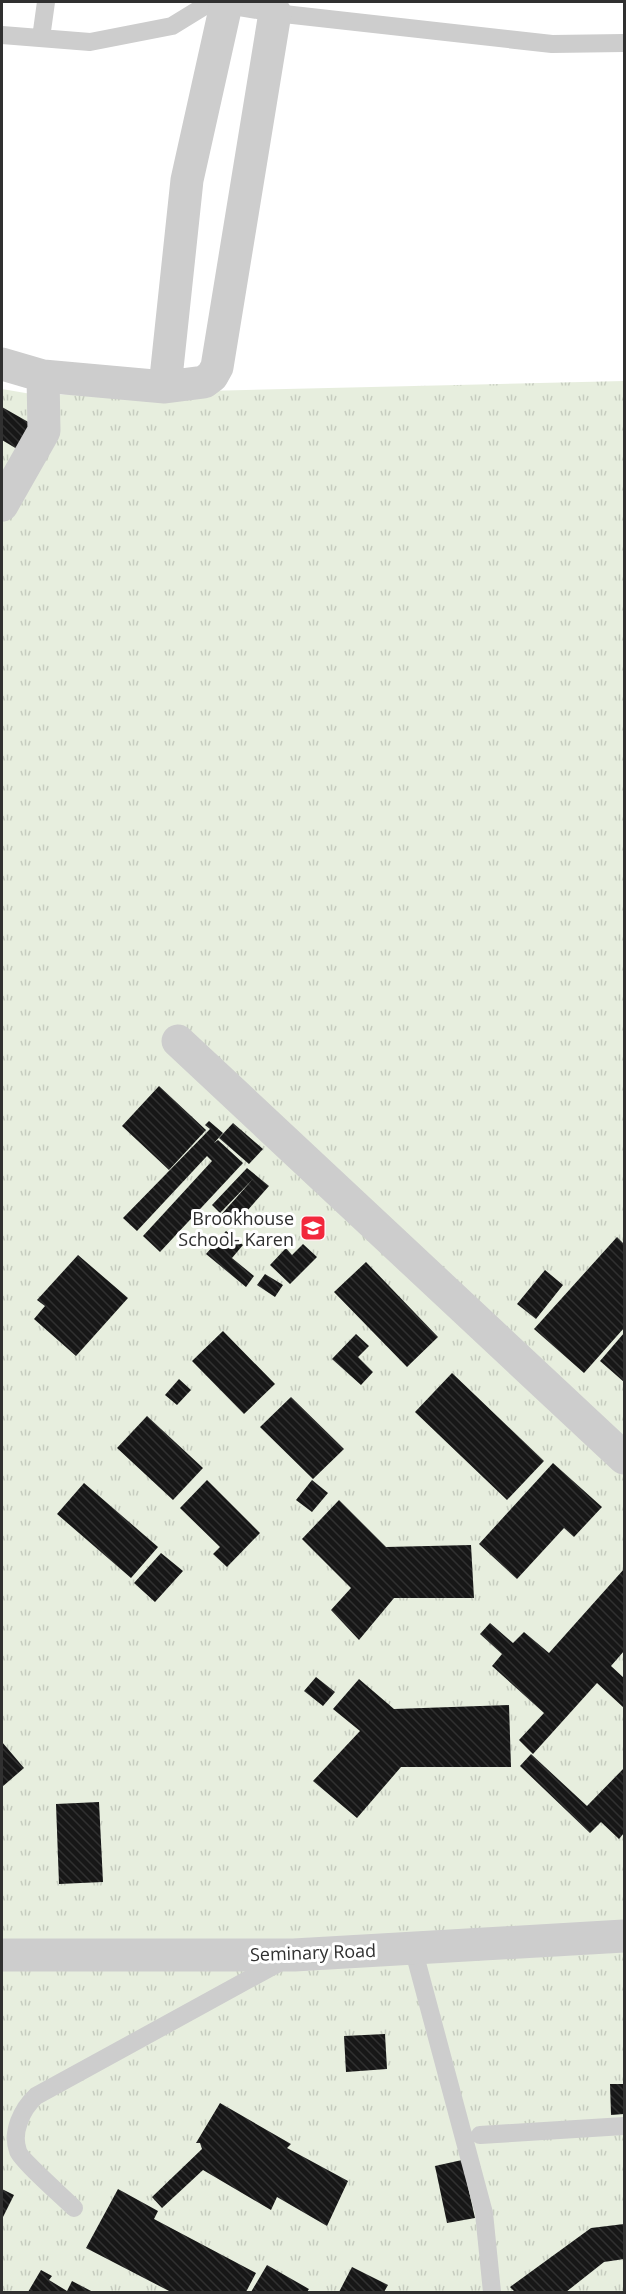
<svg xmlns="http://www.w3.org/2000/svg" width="626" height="2294" viewBox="0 0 626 2294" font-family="'Open Sans',sans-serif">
<defs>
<pattern id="grass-tufts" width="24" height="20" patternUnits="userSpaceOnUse" patternTransform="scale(1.5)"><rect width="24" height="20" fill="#e7eede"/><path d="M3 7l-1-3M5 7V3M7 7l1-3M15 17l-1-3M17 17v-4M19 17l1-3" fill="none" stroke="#c6ccbf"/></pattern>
<pattern id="building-back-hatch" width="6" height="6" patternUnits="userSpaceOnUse" patternTransform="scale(1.5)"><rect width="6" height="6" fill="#171717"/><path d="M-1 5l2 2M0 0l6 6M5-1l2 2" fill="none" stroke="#303030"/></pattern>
</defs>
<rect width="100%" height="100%" fill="#fff"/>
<path fill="url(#grass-tufts)" d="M624,381v1911h-622v-1903l35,6z"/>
<path fill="url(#building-back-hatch)" d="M2,407l35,20 -15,25 -20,-12z
M159,1086l47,44 -37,40 -47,-44z
M209,1121l14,12 -9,10 4,-3 25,23 -83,89 -17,-16 69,-75 -5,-5 -70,75 -14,-13 87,-89 -5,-4z
M233,1123l30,26 -14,15 -30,-26z
M247,1168l22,18 -36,41 -13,-11 33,-37 -33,34 -8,-8z
M226,1231l17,14 -11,13 22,18 -8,11 -40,-33z
M617,1237l7,7v84l-40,45 -50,-44z
M303,1244l14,13 -27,27 -20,-19 16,-17 6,7z
M78,1255l50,43 -52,58 -42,-37 11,-13 -8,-6z
M366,1262l72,75 -31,30 -73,-75z
M545,1270l18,15 -27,34 -19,-15z
M265,1274l18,11 -8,12 -18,-12z
M223,1331l52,53 -31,30 -52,-53z
M624,1333v49l-24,-21z
M356,1334l13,12 -11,11 15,15 -12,13 -29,-26z
M452,1373l92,88 -37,39 -92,-88z
M179,1379l12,11 -14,15 -12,-10z
M291,1397l53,52 -31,30 -53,-52z
M147,1416l56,52 -30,32 -56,-52z
M553,1463l49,44 -28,30 -10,-9 -47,51 -38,-35z
M207,1480l53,53 -33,34 -14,-13 7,-7 -40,-39z
M312,1480l16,13 -16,19 -16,-12z
M84,1483l74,64 -27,31 -74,-64z
M339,1500l47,47 85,-2 3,53h-80l-35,42 -28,-30 20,-22 -49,-49z
M161,1553l22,18 -28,31 -21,-19z
M624,1569v82l-13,15 13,12v30l-27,-25 -64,71 -14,-14 25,-27 -52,-47 10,-12 -22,-20 10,-11 23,20 11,-11 25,21z
M316,1677l19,15 -12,14 -19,-15z
M359,1679l35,30 115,-4 2,62h-110l-44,51 -44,-37 47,-50 -27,-22z
M2,1742l22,26 -22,19z
M531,1754l56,52 37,-38v65l-5,6 -18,-17 -11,11 -70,-67z
M99,1802l4,80 -44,2 -3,-80z
M385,2034l2,35 -41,3 -2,-36z
M610,2084h14v30l-13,1z
M220,2103l71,41 -4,4 61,33 -21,45 -50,-29 -6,13 -68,-40 -41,38 -10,-11 50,-48 -2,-6h-4z
M462,2160l13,58 -28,5 -12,-57z
M2,2189l12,6 -12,24z
M118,2189l40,22 -4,8 102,54 -10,19h-75l-85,-44z
M624,2224v35l-20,3 -38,30h-51l-5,-5 81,-59z
M267,2265l42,24 -2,3h-56z
M352,2267l36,18 -4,7h-45z
M41,2270l11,6 -3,4 18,11 5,-10 21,11h-65z"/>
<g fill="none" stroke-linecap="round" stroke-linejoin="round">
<path stroke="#cdcdcd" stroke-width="18" d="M209,2l66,11 277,31 72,-1
M2,35l88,7 82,-16 39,-24
M41,38l5,-36
M413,1948l71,265 8,79
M480,2135l144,-9
M74,2208c-9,-9 -54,-49 -56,-57 -7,-19 4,-42 18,-55l248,-136"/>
<path stroke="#cdcdcd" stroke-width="33" d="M2,364l41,12 122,11 39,-5 8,-6 5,-9 58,-354
M165,387l22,-207 39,-175
M2,505l42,-74 -1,-55
M178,1041l446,417
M2,1955h292l330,-19"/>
</g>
<defs>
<g id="school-square" transform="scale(1.35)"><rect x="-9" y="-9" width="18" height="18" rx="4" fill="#f2283c" stroke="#fff"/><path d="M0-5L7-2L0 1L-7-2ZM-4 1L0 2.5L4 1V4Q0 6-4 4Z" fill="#fff"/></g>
</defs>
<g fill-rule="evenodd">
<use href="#school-square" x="313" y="1228"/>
</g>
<g text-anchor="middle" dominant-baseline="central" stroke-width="6" stroke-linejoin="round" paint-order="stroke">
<g font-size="18" fill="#303030" stroke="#fff" text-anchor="end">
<text x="294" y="1218">Brookhouse<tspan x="294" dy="21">School- Karen</tspan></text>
</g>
<g font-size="18" fill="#303030" stroke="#fff">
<text transform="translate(313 1952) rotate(-2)">Seminary Road</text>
</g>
</g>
<rect width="626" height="2294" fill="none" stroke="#303030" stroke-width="6"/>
</svg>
